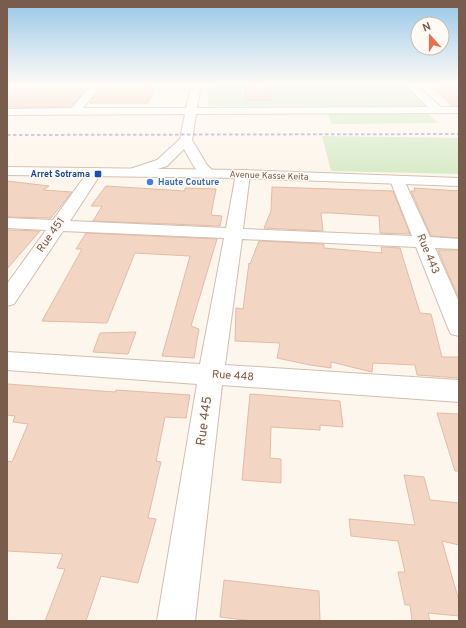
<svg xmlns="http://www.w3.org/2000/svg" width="466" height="628" viewBox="0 0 466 628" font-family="Overpass,sans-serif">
<rect width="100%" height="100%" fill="#fdf6ec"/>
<path fill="#d8ecc9" d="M210,84h194l23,22h-220z
M425,111l13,12 -106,1 -5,-12z
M322,136l137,2v36l-128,-3z"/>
<path fill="#f3d5c3" stroke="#e6bba3" d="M35,84h55l-16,19 -5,4h-62v-13l7,-6h15z
M104,84h-1h54l-9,19h-59z
M245,84h23l4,16h-27z
M431,86l28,1v19h-7z
M7,181l42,5 -6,4 29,2 -21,26 -44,-1z
M106,186l79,5v-3l31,1 -5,26 11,1 -2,10 -127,-5 9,-15h-11z
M272,187l121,4 17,43 -30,-1 -1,-17 -47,-3h-11l2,18 -59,-3 7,-17z
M414,188l45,3v47l-28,-2 -20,-45h4z
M7,230l33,1 -33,38z
M86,233l131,6 -26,87 8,3 -5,29 -32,-2 28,-100 -55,-3 -28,70 -65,-2 40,-72h-6z
M259,241l65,3v4l58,5 -1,-6 19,1 20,65 11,1 11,43h17v21l-42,-3 -2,-10 -42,-2 -1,9 -41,-10v6l-21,-3 -33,-7 3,-15 -45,-2 1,-33 7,1 6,-46 1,1z
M438,250h21v48l-10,-22z
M136,332l-8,22 -35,-2 7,-19z
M7,384l108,8 1,-2 74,5 -4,23 -21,-1 -9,44 5,1 -13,56 8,1 -18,64 -37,-7 -15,45h-41l20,-52 -8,-1 6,-14 -56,-3v-90l5,1 16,-38 -15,-2 2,-6 -8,-1z
M250,394l90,7 3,26 -23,-2v5l-49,-3 -1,31 11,1v24l-39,-3z
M437,413l22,1v57h-4z
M404,475l20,2 6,23 29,3v42l-17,-4 17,60v15l-31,-3 2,8h-18l-2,-16h-5l-7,-33h7l-7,-31 -47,-5 -2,-17 66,6z
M224,580l95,11 1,30h-67l-33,-4z"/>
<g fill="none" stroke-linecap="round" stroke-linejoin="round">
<g stroke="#d1beb0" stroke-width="2">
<path id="minor" d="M92,84h10l-19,24h103l6,-24h9l-4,24 231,-1 -24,-23h10l27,23h18v6l-263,1 -4,26 15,25 9,9 -2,3c-16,4 -23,-17 -30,-28l-17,17 -32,10 -5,-1 -2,-3 2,-3 27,-9 23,-21 5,-25 -178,1v-6l65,-1z
M95,168l5,1 2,3 -32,49 156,7 10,-54 2,-3 5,-1 5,1 2,3 -7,55 169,7 -22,-56 2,-3 5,-1 5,1 2,3 26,57 29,2v10l-24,-1 24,54v34l-8,-2 -3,-6 -32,-81 -174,-8 -17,126 234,15v22l-237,-17 -27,236h-38l40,-237 -190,-14v-18l193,12 24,-126 -161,-7 -49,73 -7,2v-22l39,-54 -39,-2v-10l46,2 37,-51z"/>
</g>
<g stroke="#d6c0b0" stroke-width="2">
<path id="secondary" d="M7,167l236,3 216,8v8l-216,-8 -236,-3z"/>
</g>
<use href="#minor" fill="#fff" fill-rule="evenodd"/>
<use href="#secondary" fill="#fff" fill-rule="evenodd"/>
<path stroke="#b9a8c9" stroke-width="2" stroke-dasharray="3.5 2.5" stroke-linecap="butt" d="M7,135l452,-1"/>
</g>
<linearGradient id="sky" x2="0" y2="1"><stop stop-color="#97c7e8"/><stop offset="0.49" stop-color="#fefbf6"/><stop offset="1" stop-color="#fefbf6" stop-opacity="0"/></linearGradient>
<rect width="466" height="171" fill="url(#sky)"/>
<rect fill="#1a4fb4" stroke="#fffaf3" stroke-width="1.5" x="94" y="170" width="8" height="8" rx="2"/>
<circle fill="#3f7fe0" stroke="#fffaf3" stroke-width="1.5" cx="150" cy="182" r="4"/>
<g text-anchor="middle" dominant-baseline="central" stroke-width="3" stroke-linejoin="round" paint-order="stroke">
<g font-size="9" font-weight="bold" fill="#164399" stroke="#fffaf3" text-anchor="end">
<text x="90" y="174">Arret Sotrama</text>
</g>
<g font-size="9" fill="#7a5c4d" stroke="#fffaf3">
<text transform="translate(269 176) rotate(2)">Avenue Kasse Keita</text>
</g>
<g font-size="9" font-weight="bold" fill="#366cbe" stroke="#fffaf3" text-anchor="start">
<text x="158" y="182">Haute Couture</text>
</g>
<g font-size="11" fill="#7a5c4d" stroke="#fffaf3">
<text transform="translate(51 235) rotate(-55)">Rue 451</text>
<text transform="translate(428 254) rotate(67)">Rue 443</text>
<text transform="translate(233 376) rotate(4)">Rue 448</text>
</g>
<g font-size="13" fill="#7a5c4d" stroke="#fffaf3">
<text transform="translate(205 421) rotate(-82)">Rue 445</text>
</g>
</g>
<rect width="466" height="628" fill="none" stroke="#7a5c4d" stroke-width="16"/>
<g transform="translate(430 36) rotate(339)"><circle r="19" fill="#fffaf3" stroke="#cabbb1"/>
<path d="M0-3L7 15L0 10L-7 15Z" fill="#e76f51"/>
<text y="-6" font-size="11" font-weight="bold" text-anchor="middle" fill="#7a5c4d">N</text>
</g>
</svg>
